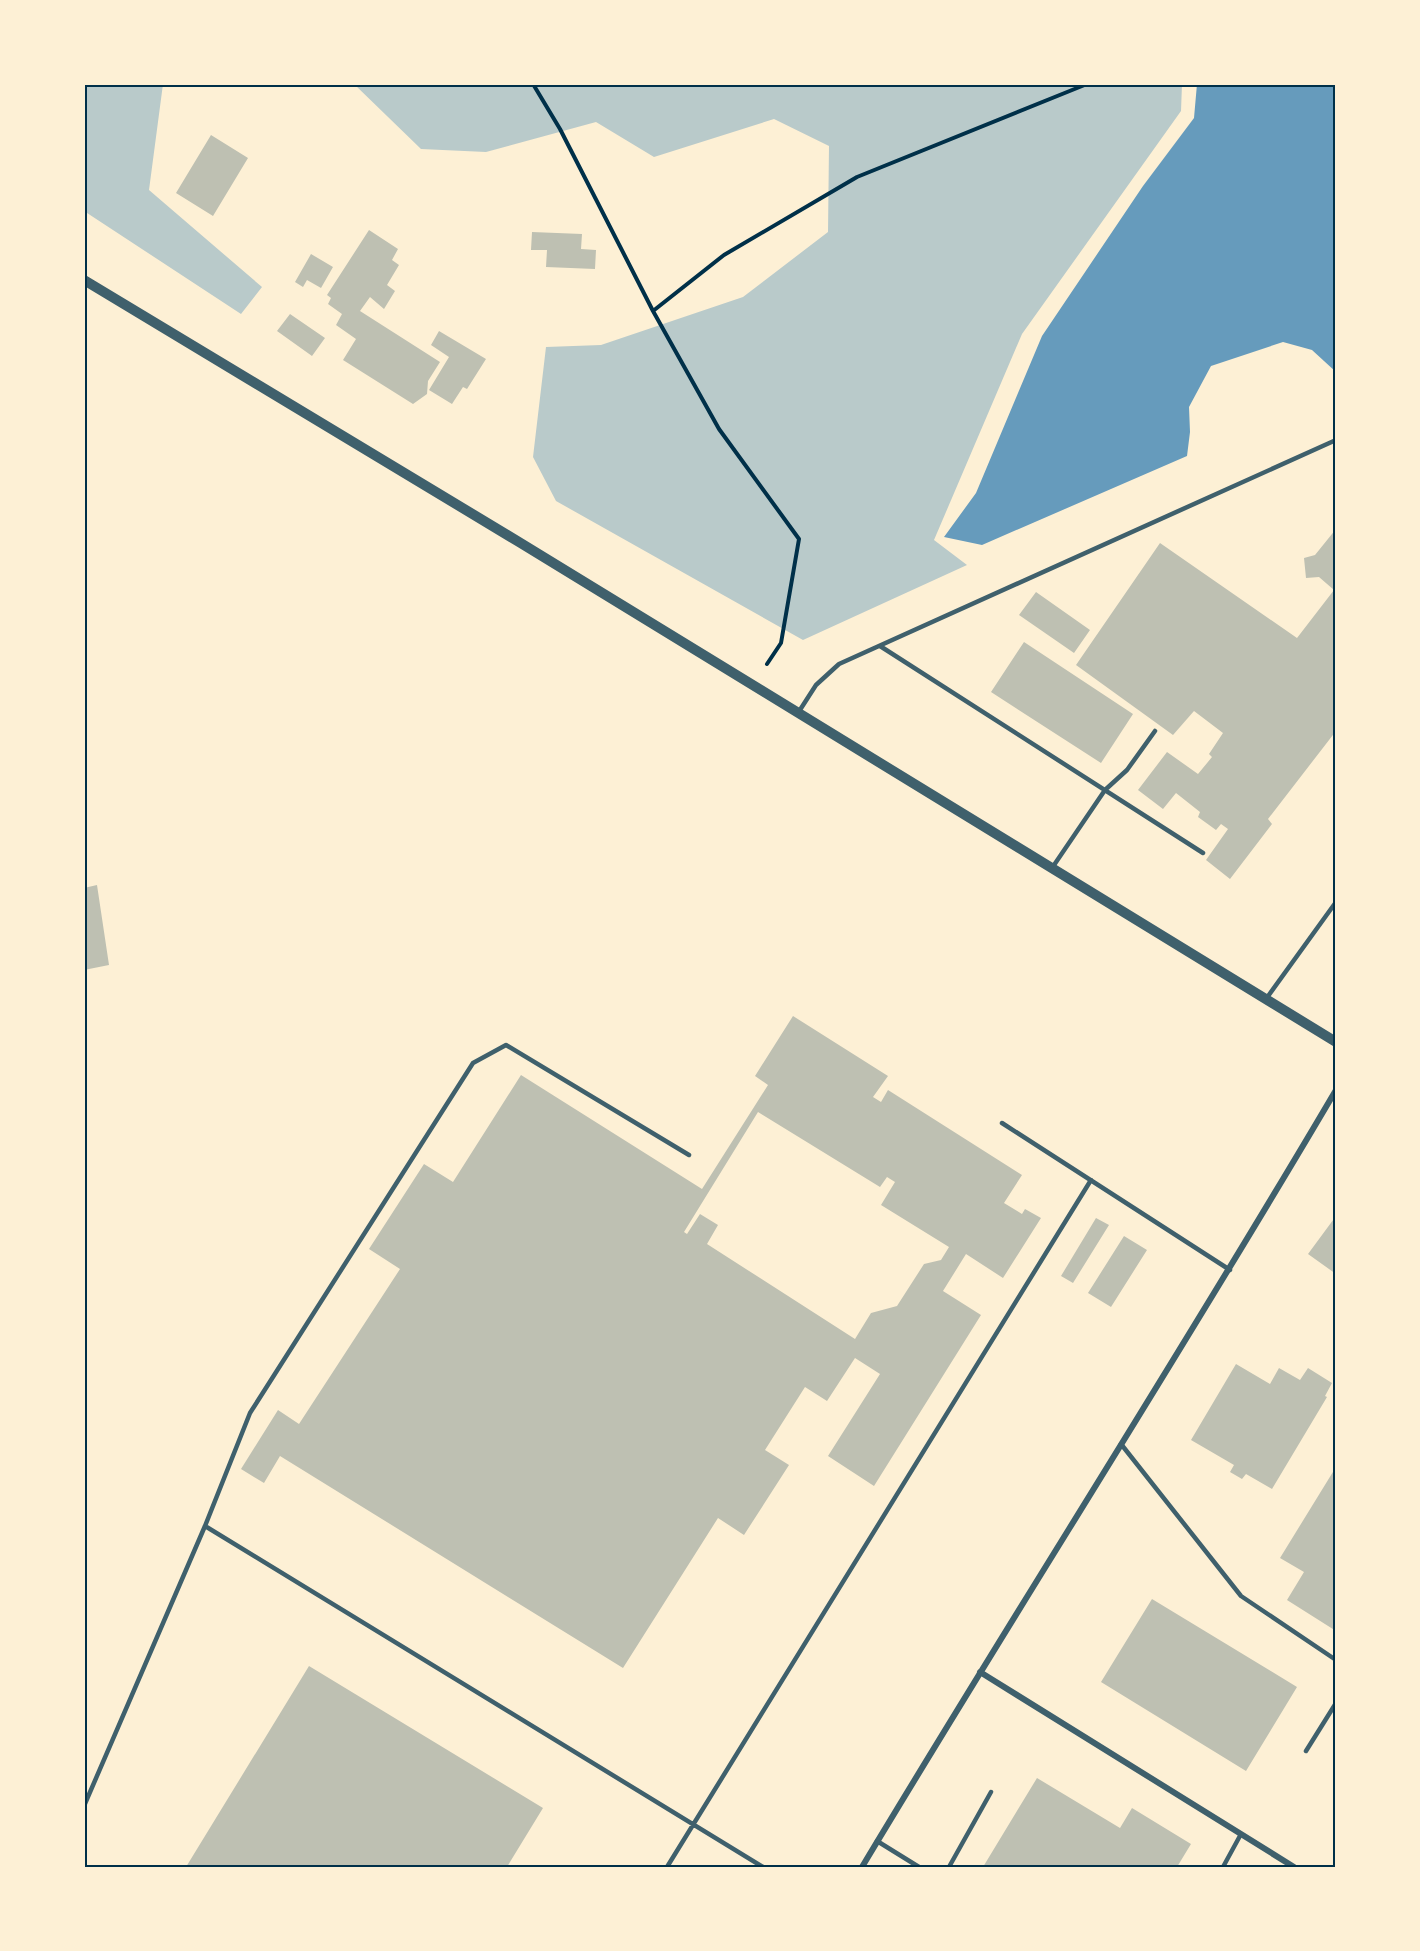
<svg xmlns="http://www.w3.org/2000/svg" width="1420" height="1951" viewBox="0 0 1420 1951" font-family="'Exo 2',sans-serif">
<rect width="100%" height="100%" fill="#fdf0d5"/>
<path fill="#b9caca" d="M84,84h79l-14,106 113,97 -21,27 -157,-103z
M354,84h828l-1,27 -159,223 -88,206 33,25 -164,75 -247,-139 -23,-44 13,-110 55,-2 142,-48 85,-65 1,-86 -55,-27 -120,38 -58,-35 -110,30 -65,-3z"/>
<path fill="#669bbc" d="M1197,84h139v288l-24,-22 -29,-8 -72,24 -22,41 1,25 -3,24 -205,89 -38,-8 32,-44 66,-157 101,-150 51,-68z"/>
<path fill="#bec0b2" fill-rule="evenodd" d="M211,135l37,23 -35,58 -37,-23z
M369,230l29,19 -6,11 7,5 -12,20 8,6 -11,18 -14,-12 -10,14 80,51 -12,19 -1,13 -14,10 -70,-44 13,-21 -20,-14 6,-11 -14,-10 3,-6 -4,-3z
M532,232l50,2 -1,15 15,1 -1,19 -49,-2 1,-17h-16z
M311,254l22,13 -12,21 -14,-8 -4,7 -8,-5z
M290,314l35,24 -13,18 -35,-25z
M439,331l47,28 -19,30 -4,-2 -11,17 -23,-14 20,-33 -18,-12z
M1336,529v202l-68,88 4,5 -42,55 -24,-19 22,-31 -7,-5 -5,6 -18,-13 2,-5 -24,-19 -13,16 -25,-19 29,-38 31,22 14,-17 -3,-3 14,-21 -29,-22 -21,24 -97,-70 84,-122 137,95 37,-48 -15,-13 -13,1 -2,-20 11,-3z
M1036,592l54,38 -16,23 -55,-38z
M1024,642l109,72 -32,49 -110,-71z
M97,885l12,80 -25,5v-82z
M793,1016l95,60 -15,21 8,5 7,-12 134,85 -18,28 18,11 3,-5 16,9 -38,60 -37,-24 -23,37 38,24 -107,171 -46,-30 52,-82 -25,-16 -28,43 -22,-14 -40,63 24,15 -45,70 -26,-17 -95,150 -343,-212 -16,27 -23,-14 37,-59 21,14 101,-155 -31,-20 55,-85 29,18 68,-107 181,114 66,-104 -13,-9zM758,1112l122,75 7,-10 8,5 -14,23 68,42 -8,13 -17,4 -27,42 -26,7 -16,26 -148,-95 11,-19 -18,-11 -13,20 -3,-2z
M1336,1216v58l-28,-20z
M1096,1218l13,7 -36,58 -12,-7z
M1124,1236l23,14 -36,57 -23,-14z
M1236,1364l34,20 9,-16 21,12 8,-12 24,15 -7,13 2,1 -55,92 -26,-15 -4,5 -12,-7 4,-7 -43,-25z
M1336,1467v164l-49,-31 17,-28 -24,-14z
M1152,1599l145,88 -51,84 -145,-89z
M309,1666l234,142 -36,59h-321z
M1037,1778l83,50 12,-20 59,36 -14,23h-194z"/>
<g fill="none" stroke-linecap="round" stroke-linejoin="round">
<path stroke="#003049" stroke-width="4" d="M533,84l27,45 93,182
M767,664l14,-21 18,-104 -80,-110 -66,-118 71,-56 133,-78 230,-93"/>
<path stroke="#3f606c" stroke-width="4.5" d="M880,646l323,207
M798,713l18,-28 23,-21 497,-224
M1052,868l53,-78 22,-20 28,-39
M1266,999l70,-97
M1002,1123l228,147
M1121,1444l120,152 95,64
M205,1526l558,341
M1306,1751l30,-48
M84,1806l121,-280 45,-113 223,-350 33,-18 183,110
M877,1841l42,26
M667,1867l424,-687
M949,1867l42,-75
M1223,1867l18,-33"/>
<path stroke="#3f606c" stroke-width="6" d="M980,1672l314,195
M862,1867c156,-260 320,-515 474,-777"/>
<path stroke="#3f606c" stroke-width="10" d="M84,280l435,262 817,500"/>
</g>
<rect width="1420" height="1951" fill="none" stroke="#fdf0d5" stroke-width="171"/>
<rect x="86" y="86" width="1248" height="1780" fill="none" stroke="#003049" stroke-width="2"/>
</svg>
